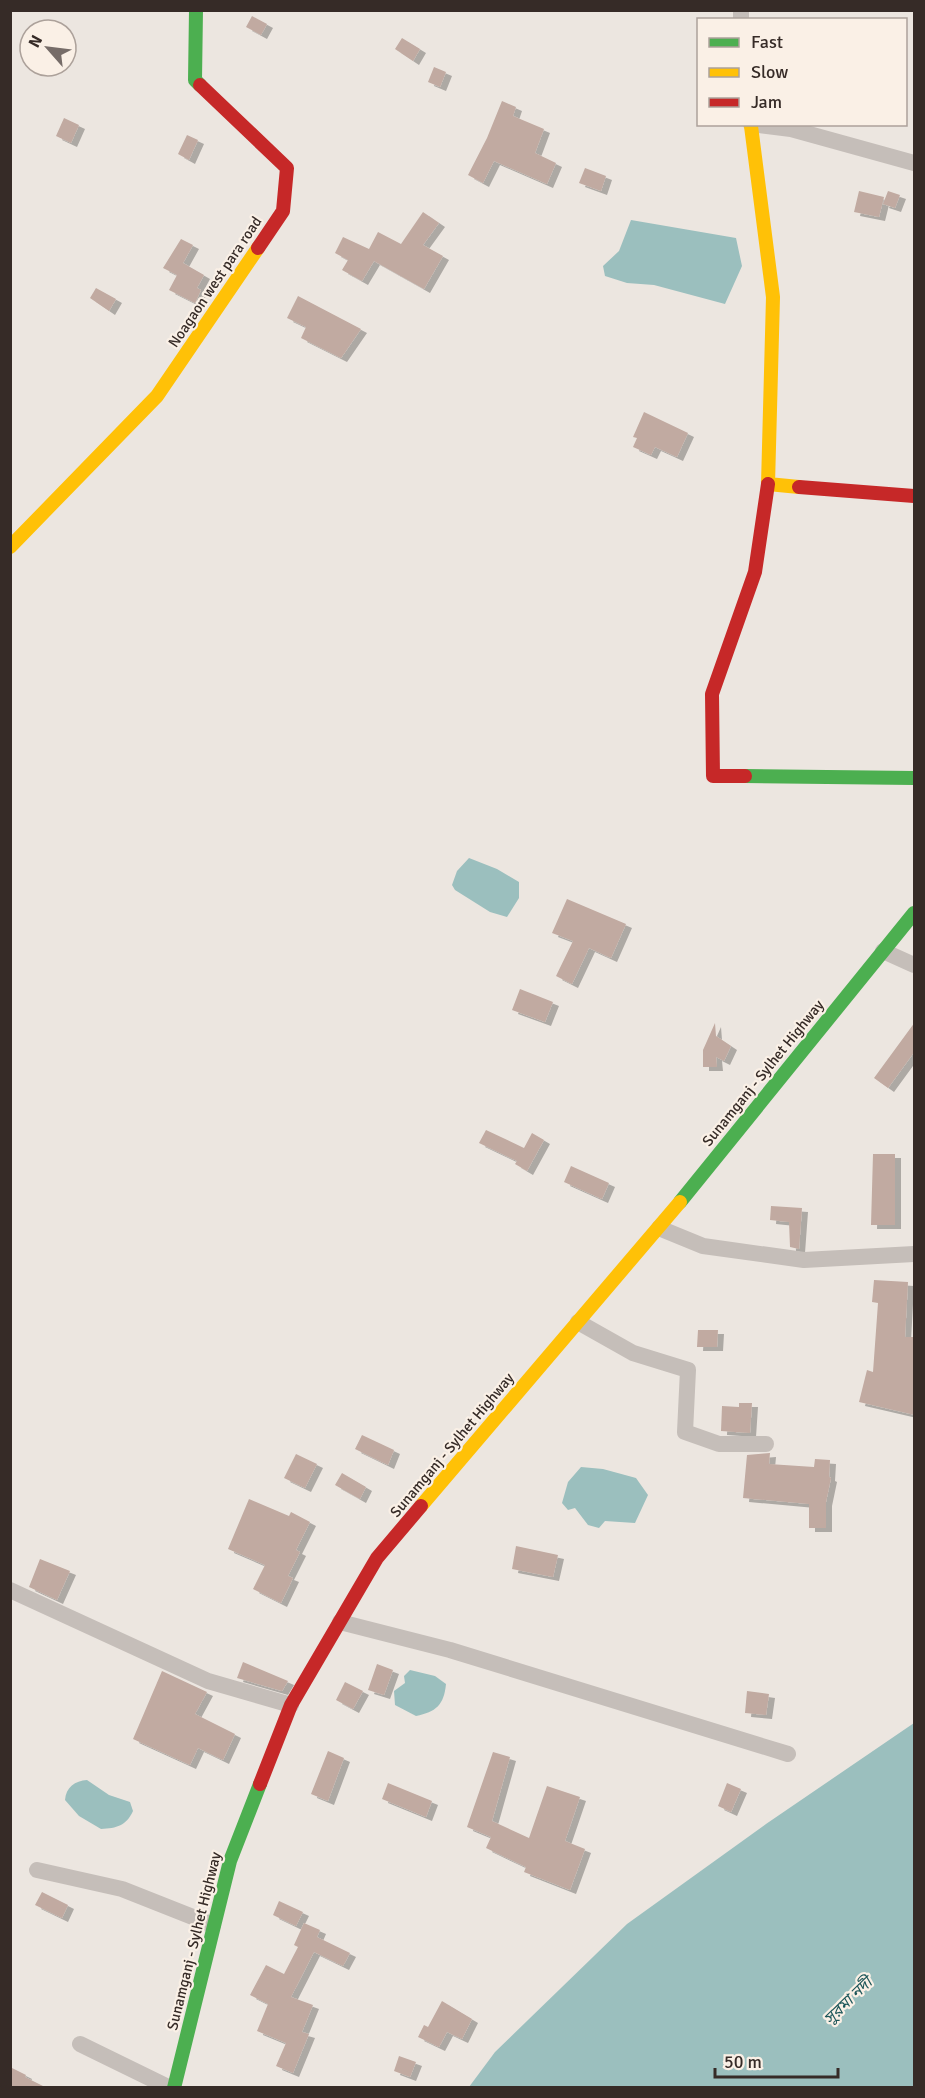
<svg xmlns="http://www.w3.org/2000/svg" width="925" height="2098" viewBox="0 0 925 2098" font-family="Signika,'Noto Sans Bengali',sans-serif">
<defs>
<filter id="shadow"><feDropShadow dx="6" dy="4" stdDeviation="0" flood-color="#0004"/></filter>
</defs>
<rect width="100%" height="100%" fill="#ece6e0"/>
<path fill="#9bbfbe" d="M631,220l105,18 6,28 -17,38 -71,-19 -27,-2 -22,-7 -2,-10 16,-15z
M469,858l28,11 22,13v16l-12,19 -17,-5 -35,-22 -3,-5 5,-14z
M581,1467l22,2 33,9 12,17 -13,28 -30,-2 -6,7 -11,-3 -13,-17 -7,2 -6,-7 6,-21z
M410,1670l25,6 11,8c-2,21 -10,28 -30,32l-21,-11 -1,-14 11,-8 -1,-7z
M914,1723v364h-445l26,-35 132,-128 139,-100z
M87,1780l22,15 21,7 3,9c-7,15 -16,17 -32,18l-22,-13 -14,-16c1,-13 10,-19 22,-20z"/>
<path fill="#c1aaa1" filter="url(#shadow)" d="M252,16l15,8 -6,11 -15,-8z
M402,38l18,11 -7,12 -18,-12z
M434,67l12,5 -6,15 -12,-5z
M502,101l14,6 -3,9 31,13 -9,24 21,10 -9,21 -53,-23 -11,22 -15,-8 19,-37z
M64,118l15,7 -8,18 -15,-7z
M187,135l11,5 -9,20 -11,-6z
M585,168l21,8 -5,15 -22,-8z
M859,191l25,6 -5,20 -25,-5z
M888,191l12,4 -5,13 -12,-4z
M423,212l16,11 -16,22 20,11 -19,33 -50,-28 -12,20 -20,-11 6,-10 -13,-7 8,-16 26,12 9,-17 23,12z
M181,239l12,6 -10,18 21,12 -7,13 4,2 -6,13 -26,-13 8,-15 -14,-7z
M96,288l20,11 -7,12 -19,-13z
M298,296l63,33 -20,29 -40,-20 5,-11 -19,-9z
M644,412l44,21 -11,24 -22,-10 -4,8 -18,-8 4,-9 -4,-1z
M567,899l59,25 -15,34 -22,-10 -17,36 -16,-8 17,-35 -21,-8z
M520,989l33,13 -8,20 -33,-12z
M915,1022v29l-27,37 -14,-10z
M715,1023l1,13 15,10 -7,15 -8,-4 1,10h-14v-17z
M486,1130l38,18 8,-15 12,7 -17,31 -12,-7 2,-3 -38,-18z
M873,1154h22v71h-24z
M571,1166l38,17 -7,16 -38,-17z
M771,1206l31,2 -3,41 -9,-2 -1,-25 -19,-2z
M874,1280l34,2 -3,55h10v78l-56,-13 8,-32 6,2 5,-69 -6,-1z
M698,1330h20l-1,17h-20z
M739,1403h13l-2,30 -29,-2 1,-25 17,1z
M362,1435l32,15 -6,15 -33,-16z
M770,1453l-1,11 45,3 1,-8 15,1 -1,17 2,1 -5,24v26h-17v-24l-66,-6 4,-43z
M296,1454l21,10 -12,24 -21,-10z
M342,1473l24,14 -6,12 -25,-14z
M249,1499l40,17 2,-4 19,10 -14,28 4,2 -12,24 5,2 -12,25 -28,-14 12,-24 -37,-16z
M516,1546l42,9 -5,22 -41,-8z
M40,1559l30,12 -13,29 -28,-13z
M243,1662l45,19 -6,10 -45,-13z
M377,1664l16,6 -9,25 -16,-5z
M162,1671l45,21 -12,22 40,20 -12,26 -25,-12 -8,17 -57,-26z
M345,1682l18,9 -10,18 -17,-9z
M747,1691l22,3 -3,21 -21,-2z
M328,1751l16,7 -16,43 -17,-7z
M493,1752l17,5 -18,64 37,17 18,-52 33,11 -15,44 20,8 -15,41 -46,-18 2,-5 -40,-19 5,-11 -24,-10z
M388,1783l44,18 -6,16 -44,-18z
M727,1783l14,6 -10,23 -13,-6z
M42,1892l26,13 -6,13 -27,-13z
M279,1901l24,11 -7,14 -23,-11z
M304,1923l16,7 -3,7 33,16 -7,13 -29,-14 -23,45 22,8 -11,27 7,2 -16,39 -17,-7 10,-23 -29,-12 11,-27 -18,-9 16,-30 18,9 14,-27 -4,-2z
M442,2001l30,18 -10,20 -15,-7 -8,15 -21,-10 6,-12 4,2z
M399,2056l17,6 -6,15 -16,-6z
M10,2067l16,8 -1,2 22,11h-37z"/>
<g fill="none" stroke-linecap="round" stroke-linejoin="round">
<path stroke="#c5beb9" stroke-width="16" d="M741,10v10
M751,124l40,5 123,34
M883,951l31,14
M659,1228l44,18 101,14 110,-6
M578,1322l55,31 55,17 -3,62 34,12h47
M10,1590l198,91 83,24
M340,1622l110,28 338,104
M37,1870l85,19 91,36
M80,2044l90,44"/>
<path stroke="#4caf50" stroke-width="14" d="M196,10l-1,70 5,5
M745,776l169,2
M680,1202l234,-289
M174,2088l56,-227 30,-77"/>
<path stroke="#ffc107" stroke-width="14" d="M751,126l22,171 -5,187 31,3
M10,547l147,-151 101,-148
M421,1506l259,-304"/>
<path stroke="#c62828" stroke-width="14" d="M200,85l87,83 -4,43 -25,37
M799,487l115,9
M745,776h-32l-1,-82 43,-122 13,-88
M260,1784l31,-79 86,-147 44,-52"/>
</g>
<g text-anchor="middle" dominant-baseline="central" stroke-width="4.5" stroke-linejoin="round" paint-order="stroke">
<g font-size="15" fill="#362b27" stroke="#faf0e6">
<text transform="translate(215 282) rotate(-56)">Noagaon west para road</text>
<text transform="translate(763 1073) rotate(-51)">Sunamganj - Sylhet Highway</text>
<text transform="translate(452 1445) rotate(-50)">Sunamganj - Sylhet Highway</text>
<text transform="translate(194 1941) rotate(-76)">Sunamganj - Sylhet Highway</text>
</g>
<g font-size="16" font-style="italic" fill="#1c5558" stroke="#faf0e6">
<text transform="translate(848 2001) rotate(-44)">সুরমা নদী</text>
</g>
</g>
<rect width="925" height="2098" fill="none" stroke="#362b27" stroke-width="24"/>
<rect x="697" y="18" width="210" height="108" fill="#faf0e6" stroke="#aca19a" stroke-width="1.5"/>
<rect x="709" y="38" width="30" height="9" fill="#4caf50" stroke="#aca19a" stroke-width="1.5"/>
<text x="751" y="48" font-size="18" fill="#362b27">Fast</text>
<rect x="709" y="68" width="30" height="9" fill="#ffc107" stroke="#aca19a" stroke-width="1.5"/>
<text x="751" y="78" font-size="18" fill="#362b27">Slow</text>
<rect x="709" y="98" width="30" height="9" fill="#c62828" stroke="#aca19a" stroke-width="1.5"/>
<text x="751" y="108" font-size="18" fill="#362b27">Jam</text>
<g transform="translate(48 48) rotate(298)"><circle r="28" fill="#faf0e6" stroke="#aca19a" stroke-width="1.5"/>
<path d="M0-4.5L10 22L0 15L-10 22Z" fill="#766c68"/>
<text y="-9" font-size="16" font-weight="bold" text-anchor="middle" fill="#362b27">N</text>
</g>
<path d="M715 2068v9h123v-9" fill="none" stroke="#362b27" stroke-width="3"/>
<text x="724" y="2068" font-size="18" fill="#362b27" stroke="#faf0e6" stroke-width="4.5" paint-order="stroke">50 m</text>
</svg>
